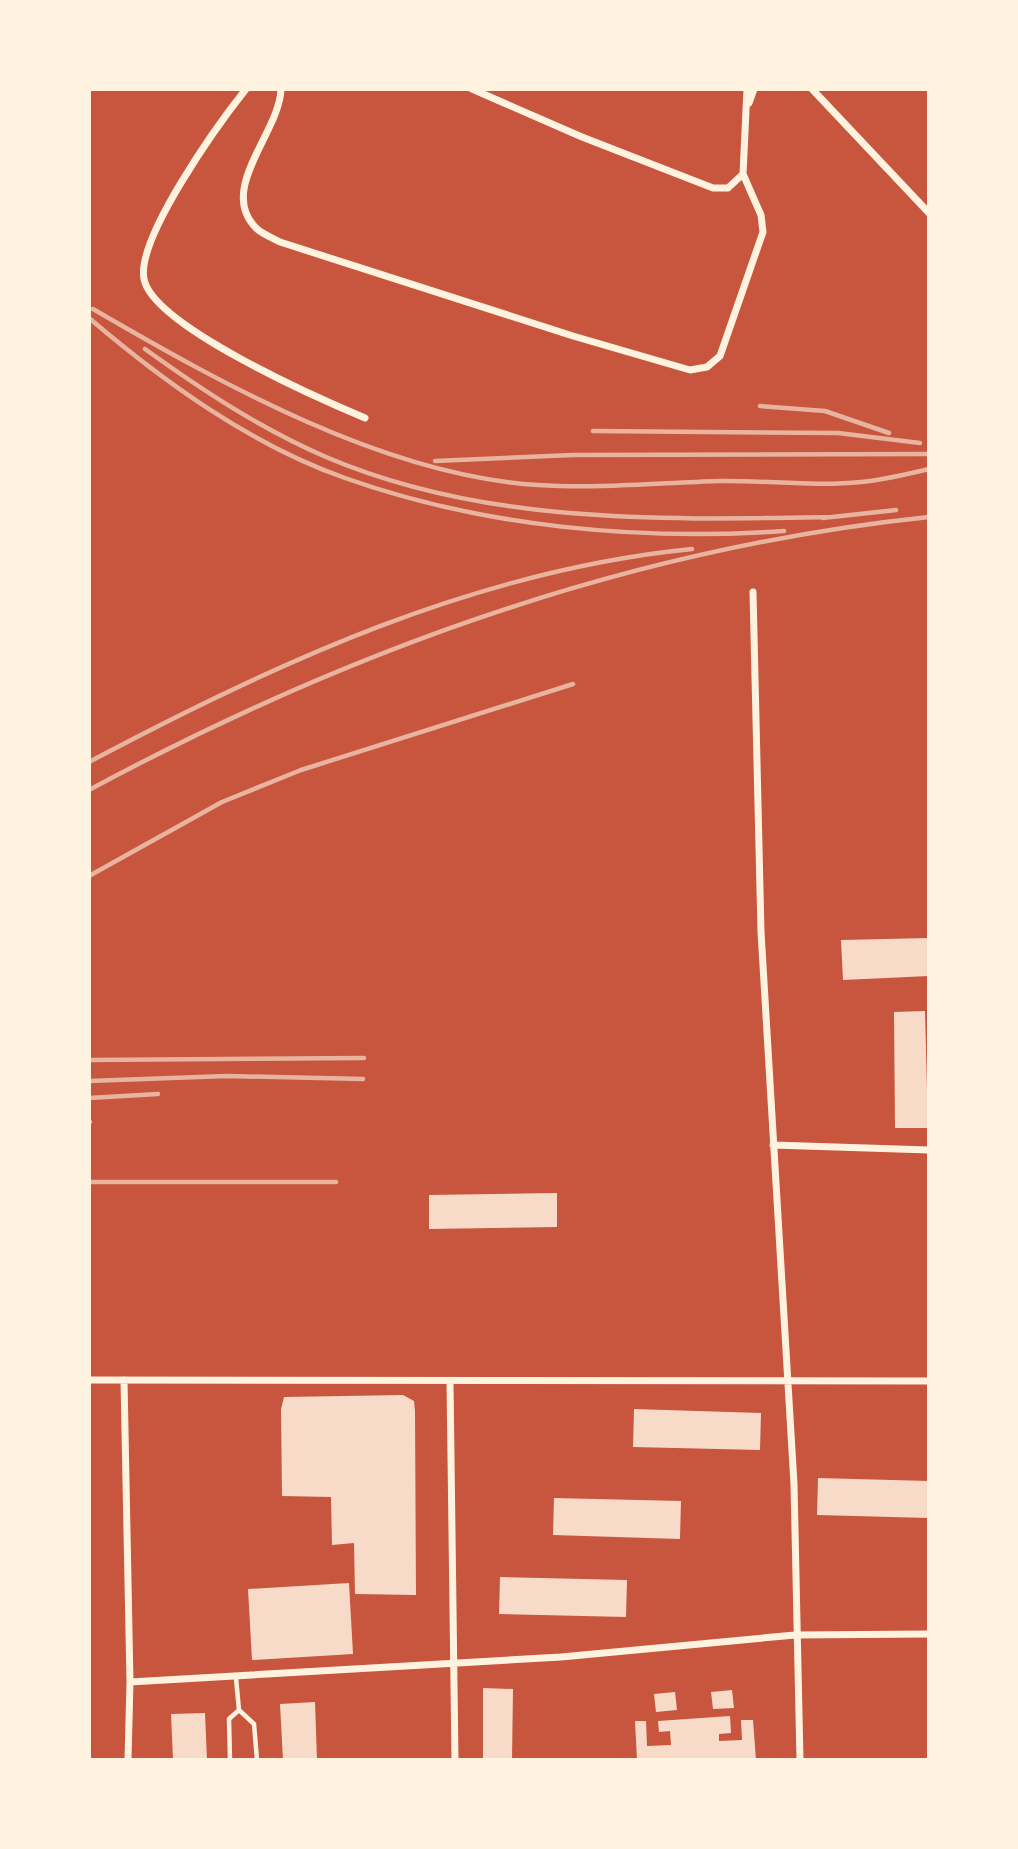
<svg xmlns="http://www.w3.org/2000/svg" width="1018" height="1849" viewBox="0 0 1018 1849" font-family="Quicksand,sans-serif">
<rect width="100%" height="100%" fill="#c8553d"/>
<path fill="#f7dbc8" d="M929,938v38l-86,4 -2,-40z
M925,1011l3,117h-33l-1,-116z
M557,1193v34l-128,2v-34z
M403,1395l11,6 1,10 1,184 -61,-1 -1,-51 -22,2 -1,-48 -49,-1 -1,-87 3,-12z
M634,1409l127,4 -1,37 -127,-3z
M818,1478l111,3v37l-112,-3z
M554,1498l127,3 -1,38 -127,-4z
M500,1577l127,3 -1,37 -127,-3z
M349,1583l4,71 -101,6 -4,-71z
M483,1688l30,1 -1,71h-29z
M732,1690l2,18 -21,1 -2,-17z
M675,1692l2,18 -21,2 -2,-18z
M315,1702l2,58h-34l-3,-56z
M205,1713l2,47h-34l-2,-46z
M730,1716l1,17 -12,1v7l23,-1 -1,-20h12l3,40h-119l-2,-39h11l1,25 24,-1 -1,-14 -11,1 -1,-11z"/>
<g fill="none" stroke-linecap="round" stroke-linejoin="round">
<path stroke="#fff3e0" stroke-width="4.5" d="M236,1678l3,32 15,14 3,36
M230,1760l-1,-41 10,-9"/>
<path stroke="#fff3e0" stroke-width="7" d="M246,89c-27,34 -110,149 -102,190 9,47 176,120 221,139
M281,89c-1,43 -64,100 -25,139 6,6 17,10 24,14l293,94 117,34 17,-3 13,-11 43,-124 -2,-17 -18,-41 4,-85
M472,89l110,48 131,51h15l15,-14
M812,89l117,124
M749,103l5,-14
M753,592l8,340 33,552 6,276
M773,1145l156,5
M89,1380l840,1
M124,1380l6,302
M450,1381l5,379
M128,1760l2,-78 431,-25 234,-22 134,-1"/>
<path stroke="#e9b49f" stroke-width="4.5" d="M93,309c129,75 293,167 445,176 60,4 120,-2 180,-4 47,-1 96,6 143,1 23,-2 46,-8 68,-13
M89,318c75,64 162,127 256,160 138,49 293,63 439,53
M145,349c57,41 116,80 181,108 159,68 338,63 507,60
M760,406l65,5 64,22
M593,431l245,2 82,10
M435,461l138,-6 356,-1
M823,518l73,-8
M89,762c188,-100 389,-192 603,-213
M89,790c262,-141 543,-242 840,-273
M89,876l133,-74 79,-32 272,-86
M89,1060l275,-2
M89,1081l138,-5 136,3
M89,1098l69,-4
M89,1121l1,1
M89,1182h247"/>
</g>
<rect width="1018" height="1849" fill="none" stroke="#fff3e0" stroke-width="182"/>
</svg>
